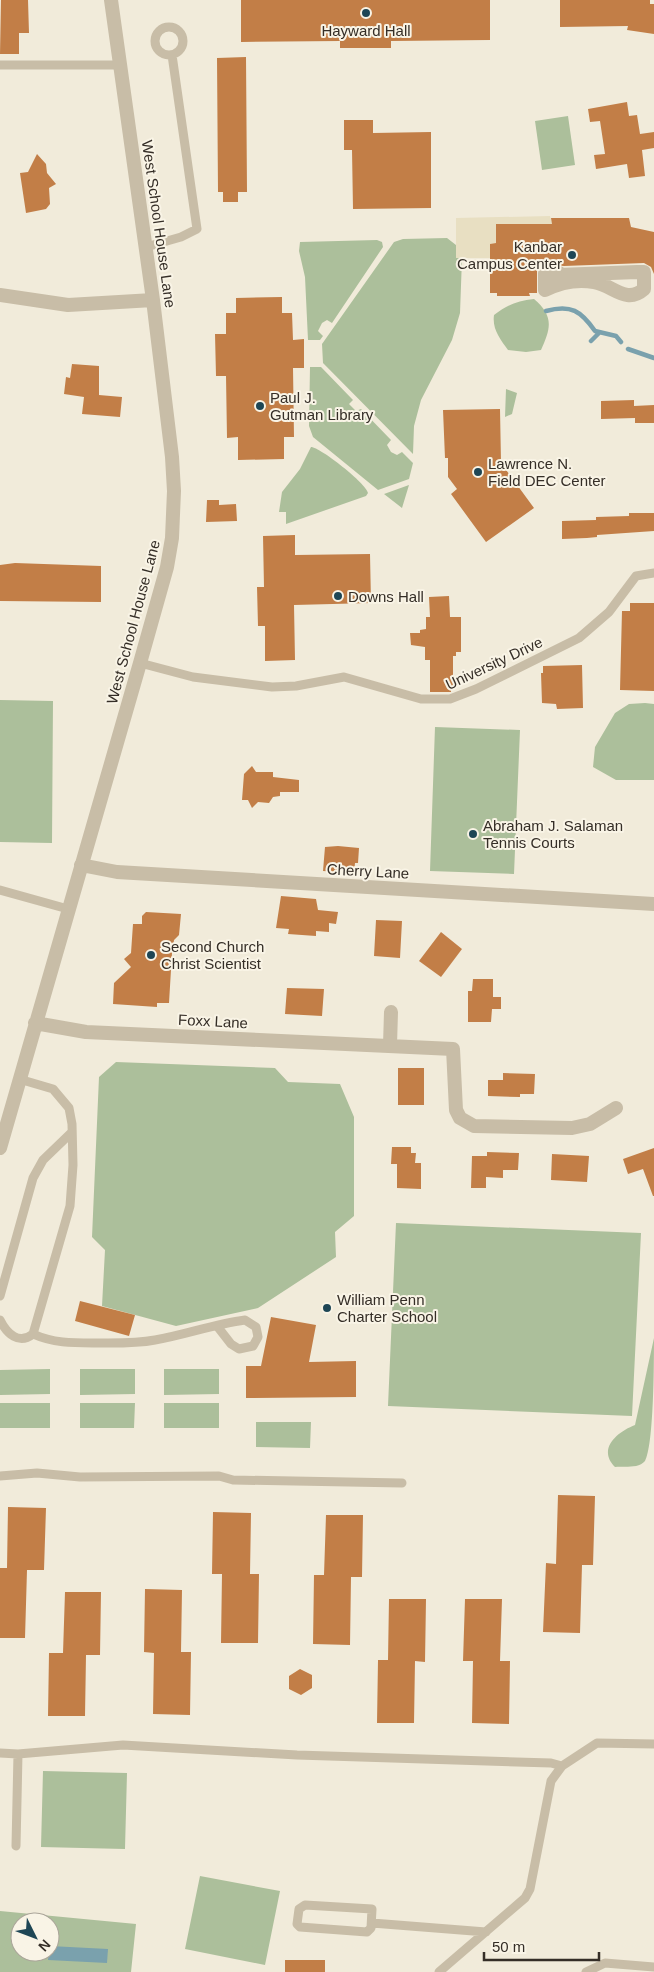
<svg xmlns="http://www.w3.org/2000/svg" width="654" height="1972" viewBox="0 0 654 1972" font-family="Arial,sans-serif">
<rect width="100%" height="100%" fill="#f1ebda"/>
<path fill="#acbf9b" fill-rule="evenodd" d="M568,116l7,49 -33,5 -7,-49z
M447,238l9,7v13h6l-2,55 -8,27 -31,60 -7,26 -1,28 -90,-91 -1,-19 72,-102 9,-3z
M377,240l5,2 1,5 -51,76 -5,-3 -5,3 -4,8 5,5 -3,4h-12l-3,-63 -6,-26 1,-9z
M534,299c20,17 17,29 7,51l-15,2 -18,-2c-8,-11 -16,-21 -14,-35 13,-10 23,-14 40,-16z
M310,367h11l32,33 -4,4 7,7 5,-2 30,31 -4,5 4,7 6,3 5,-3 11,11 -4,16 -31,11 -65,-53 -4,-11z
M506,389l11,4 -5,21 -7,3z
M311,447c9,0 56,37 57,46l-2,3 -80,28v-12h-7l3,-20 18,-23z
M409,485l-7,23 -18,-14z
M0,700l53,1 -1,142 -52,-1z
M645,703l9,1v76h-38l-23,-13 2,-20 20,-34 14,-9z
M435,727l85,3 -6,144 -84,-3z
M116,1062l159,6 13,14 52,2 14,33v99l-19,16 1,25 -78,51 -82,18 -74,-20 3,-56 -13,-13 7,-160z
M396,1223l245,10 -9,183 -244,-10z
M654,1338c0,23 0,108 -9,123 -7,8 -21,5 -30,6 -18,-18 2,-35 20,-42z
M50,1369v25l-50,1v-25z
M80,1369h55v25l-55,1z
M164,1369h55v25l-55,1z
M0,1403h50v25h-50z
M80,1403h55l-1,25h-54z
M164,1403h55v25h-55z
M256,1422h55l-1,26 -54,-1z
M43,1771l84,2 -2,76 -84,-2z
M200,1876l80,15 -15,74 -80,-16z
M0,1911l136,13 -5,48h-131zM20,1922h30v30h-30z"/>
<path fill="#e8dfc2" d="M550,216l3,10h-8v-2h-49v19l-6,1v14h-34v-40z"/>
<path fill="#7aa1ad" d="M50,1946l58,3 -1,14 -59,-3z"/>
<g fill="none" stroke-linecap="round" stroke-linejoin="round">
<path stroke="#7aa1ad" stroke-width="4.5" d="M546,311c25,-7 35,0 49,20l21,5 5,6
M591,341l8,-8
M628,349l26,9"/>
</g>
<path fill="#c27e47" d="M1,0h27l1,33h-10v21h-19z
M241,0h249v40l-99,1v7h-51v-7l-99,1z
M560,0h90v4h4v30l-27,-4 1,-4 -68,1z
M246,57l1,135h-9v10h-15v-10h-5l-1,-134z
M627,102l2,14 8,-1 3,19 14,-2v16l-12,2 3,26 -16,2 -2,-14 -31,5 -2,-14 11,-1 -5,-33 -10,1 -2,-13z
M344,120h29v13l58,-1v76l-78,1 -1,-59h-8z
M37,154l9,10 1,9 9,11 -7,4 1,16 -4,5 -20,4 -6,-40 8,-1z
M551,218h78l2,9 23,5v42l-3,-7 -7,-4 -80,3 -19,-2 -8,5v24h-8l1,3h-33v-3h-7v-49l6,-1v-19h56z
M282,297v16h10l1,27 11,-1v29h-11l1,69h-10v22l-46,1v-23l-11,1 -1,-62h-10l-1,-42h11v-21h10v-15z
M72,364l27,2v29l23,2 -2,20 -38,-3 2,-17 -20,-3 2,-17 4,1z
M634,400v6l20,-1v18h-19v-5l-34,1v-18z
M500,409l1,54 33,45 -48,34 -35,-48 6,-5 -9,-12v-19h-3l-2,-48z
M207,500h12v5l17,-1 1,17 -31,1z
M629,513h25v18l-57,4v2l-10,1 -25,1v-18l34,-1v-3l33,-1z
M295,535v20l75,-1 1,49 -77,2 1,55 -30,1v-35h-7l-1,-39h7l-1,-51z
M15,563l86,3v36l-101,-1v-36z
M449,596l1,21h11v35h-5v4h-3v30l-2,1v5h-21v-32h-5v-13l-14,-2 -1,-12h10v-3l6,-1v-12h4l-1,-20z
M630,603h24v88l-34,-1 2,-79h8z
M582,665l1,43 -26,1 -1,-5 -14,-1 -1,-30h2v-7z
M252,766l4,6h17v5l26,3v12h-19v4l-7,1 -4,6 -11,-1 -6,6 -4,-8h-6l2,-26z
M338,846l21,2 -1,15h-3l-1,10 -31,-2 2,-24z
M281,896l35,3 2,11 20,2 -2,12 -7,-1v9l-13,-1v5l-28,-2 1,-5 -13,-1z
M146,912l35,2 -2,21 -5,5 -2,13 -3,50h-12v4l-44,-3 1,-21 17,-16 -7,-8 7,-6 2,-29h9v-8z
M376,920l26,1 -2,37 -26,-2z
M441,932l21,17 -21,28 -22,-16z
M473,979h20v18h8v12h-9l-1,13h-23v-31h4z
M287,988l37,1 -2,27 -37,-2z
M398,1068h26v37h-26z
M503,1073l32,1 -1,20h-14v3l-32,-1v-16h15z
M392,1147h19v6h5l-1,10h6v26l-24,-1v-24h-6z
M654,1148v48h-1l-10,-27 -15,5 -5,-15z
M487,1152l32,1 -1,17h-15v8l-17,-1v11h-15l1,-32h15z
M552,1154l37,2 -2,26 -36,-2z
M80,1301l55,14 -6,21 -54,-15z
M271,1317l45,8 -7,37 47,-1v36l-110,1v-32h15z
M558,1495l37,1 -2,69h-11l-2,68 -37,-1 3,-69 10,1z
M8,1507l38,1 -2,62h-17l-2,68h-25v-70h7z
M213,1512l38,1 -1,61h9l-1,69h-37l1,-69h-10z
M326,1515h37l-1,62h-11l-1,68 -37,-1 1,-69h10z
M145,1589l37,1 -1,62h10l-1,63 -37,-1 1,-61 -10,-1z
M65,1592h36l-1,63h-14l-1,61h-37l1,-63h14z
M389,1599h37l-1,63 -10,-1 -1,62h-37l1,-63h10z
M465,1599h37l-2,62h10l-1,63 -37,-1 1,-62h-10z
M300,1669l12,6v13l-11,7 -12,-6v-13z
M285,1960h40v12h-40z"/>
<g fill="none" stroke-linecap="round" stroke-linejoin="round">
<path stroke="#c8bda7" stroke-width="9" d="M155 41a14 14 0 1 1 28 0a14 14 0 1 1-28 0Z
M0,65h120
M146,247l35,-10 16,-8 -25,-174
M140,663l53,14 79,10 24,-1 48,-9 77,22h29l26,-10 103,-51 30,-26 27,-36 18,-3
M0,890l68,19
M0,1296l33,-118 10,-18 28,-27
M0,1320c7,14 19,25 33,14l37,-128 3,-41 -1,-41 -3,-16 -16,-19 -34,-10
M33,1334c20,9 39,9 60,9 21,0 41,1 62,-3 30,-5 59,-16 90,-20l11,7 2,10 -5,9 -14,3 -8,-5 -14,-18
M0,1476l37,-3 43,4 139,-1 14,4 169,3
M0,1753l18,1 -2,92
M18,1754l105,-9 174,10 254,8 11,3
M305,1905l67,4 -1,19 -4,4 -67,-5 -3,-3 2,-15z
M372,1923l114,9
M439,1972l86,-74 5,-9 21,-108 11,-15 35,-23 57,1
M586,1972l19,-9 49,4"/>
<path stroke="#c8bda7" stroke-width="14" d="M637,272h7v17c-18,16 -31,-4 -50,-7 -17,-3 -33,0 -49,8v-17h14v2z"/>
<path stroke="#c8bda7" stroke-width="14" d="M0,295l68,10 85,-5
M81,865l36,7 537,32
M35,1023l51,9 367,17 3,61 4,8 14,8 98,2 18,-4 26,-16
M390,1045l1,-33
M0,1148l140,-485 27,-96 5,-29 2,-47 -2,-34 -19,-157 -42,-300"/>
</g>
<g fill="#1e4655" stroke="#f9f4e6" stroke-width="2">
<circle cx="366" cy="13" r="5"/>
<circle cx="572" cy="255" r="5"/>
<circle cx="260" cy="406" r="5"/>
<circle cx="478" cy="472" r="5"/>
<circle cx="338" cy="596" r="5"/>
<circle cx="473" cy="834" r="5"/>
<circle cx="151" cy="955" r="5"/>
<circle cx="327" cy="1308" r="5"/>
</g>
<g text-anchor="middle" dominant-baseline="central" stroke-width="4" stroke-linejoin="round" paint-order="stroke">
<g font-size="15" fill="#352e27" stroke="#f9f4e6" text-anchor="start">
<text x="366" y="30" text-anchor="middle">Hayward Hall</text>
<text x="562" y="246" text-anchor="end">Kanbar<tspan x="562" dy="17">Campus Center</tspan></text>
<text x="270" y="397">Paul J.<tspan x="270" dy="17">Gutman Library</tspan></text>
<text x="488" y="463">Lawrence N.<tspan x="488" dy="17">Field DEC Center</tspan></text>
<text x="348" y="596">Downs Hall</text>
<text x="483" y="825">Abraham J. Salaman<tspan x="483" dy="17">Tennis Courts</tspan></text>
<text x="161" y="946">Second Church<tspan x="161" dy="17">Christ Scientist</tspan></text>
<text x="337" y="1299">William Penn<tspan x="337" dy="17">Charter School</tspan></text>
</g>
<g font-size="15" fill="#352e27" stroke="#f9f4e6">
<text transform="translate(159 224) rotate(82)">West School House Lane</text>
<text transform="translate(133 622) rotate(-75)">West School House Lane</text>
<text transform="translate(494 663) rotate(-25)">University Drive</text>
<text transform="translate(368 871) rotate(3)">Cherry Lane</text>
<text transform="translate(213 1021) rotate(3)">Foxx Lane</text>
</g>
</g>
<g transform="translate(35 1937) rotate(132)"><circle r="24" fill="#f9f4e6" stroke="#aba59a"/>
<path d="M0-4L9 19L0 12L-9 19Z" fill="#1e4655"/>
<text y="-8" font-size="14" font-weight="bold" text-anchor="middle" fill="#352e27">N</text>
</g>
<path d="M484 1952v8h115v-8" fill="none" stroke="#352e27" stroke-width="2.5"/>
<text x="492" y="1952" font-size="15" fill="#352e27" stroke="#f9f4e6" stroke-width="4" paint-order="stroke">50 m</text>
</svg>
